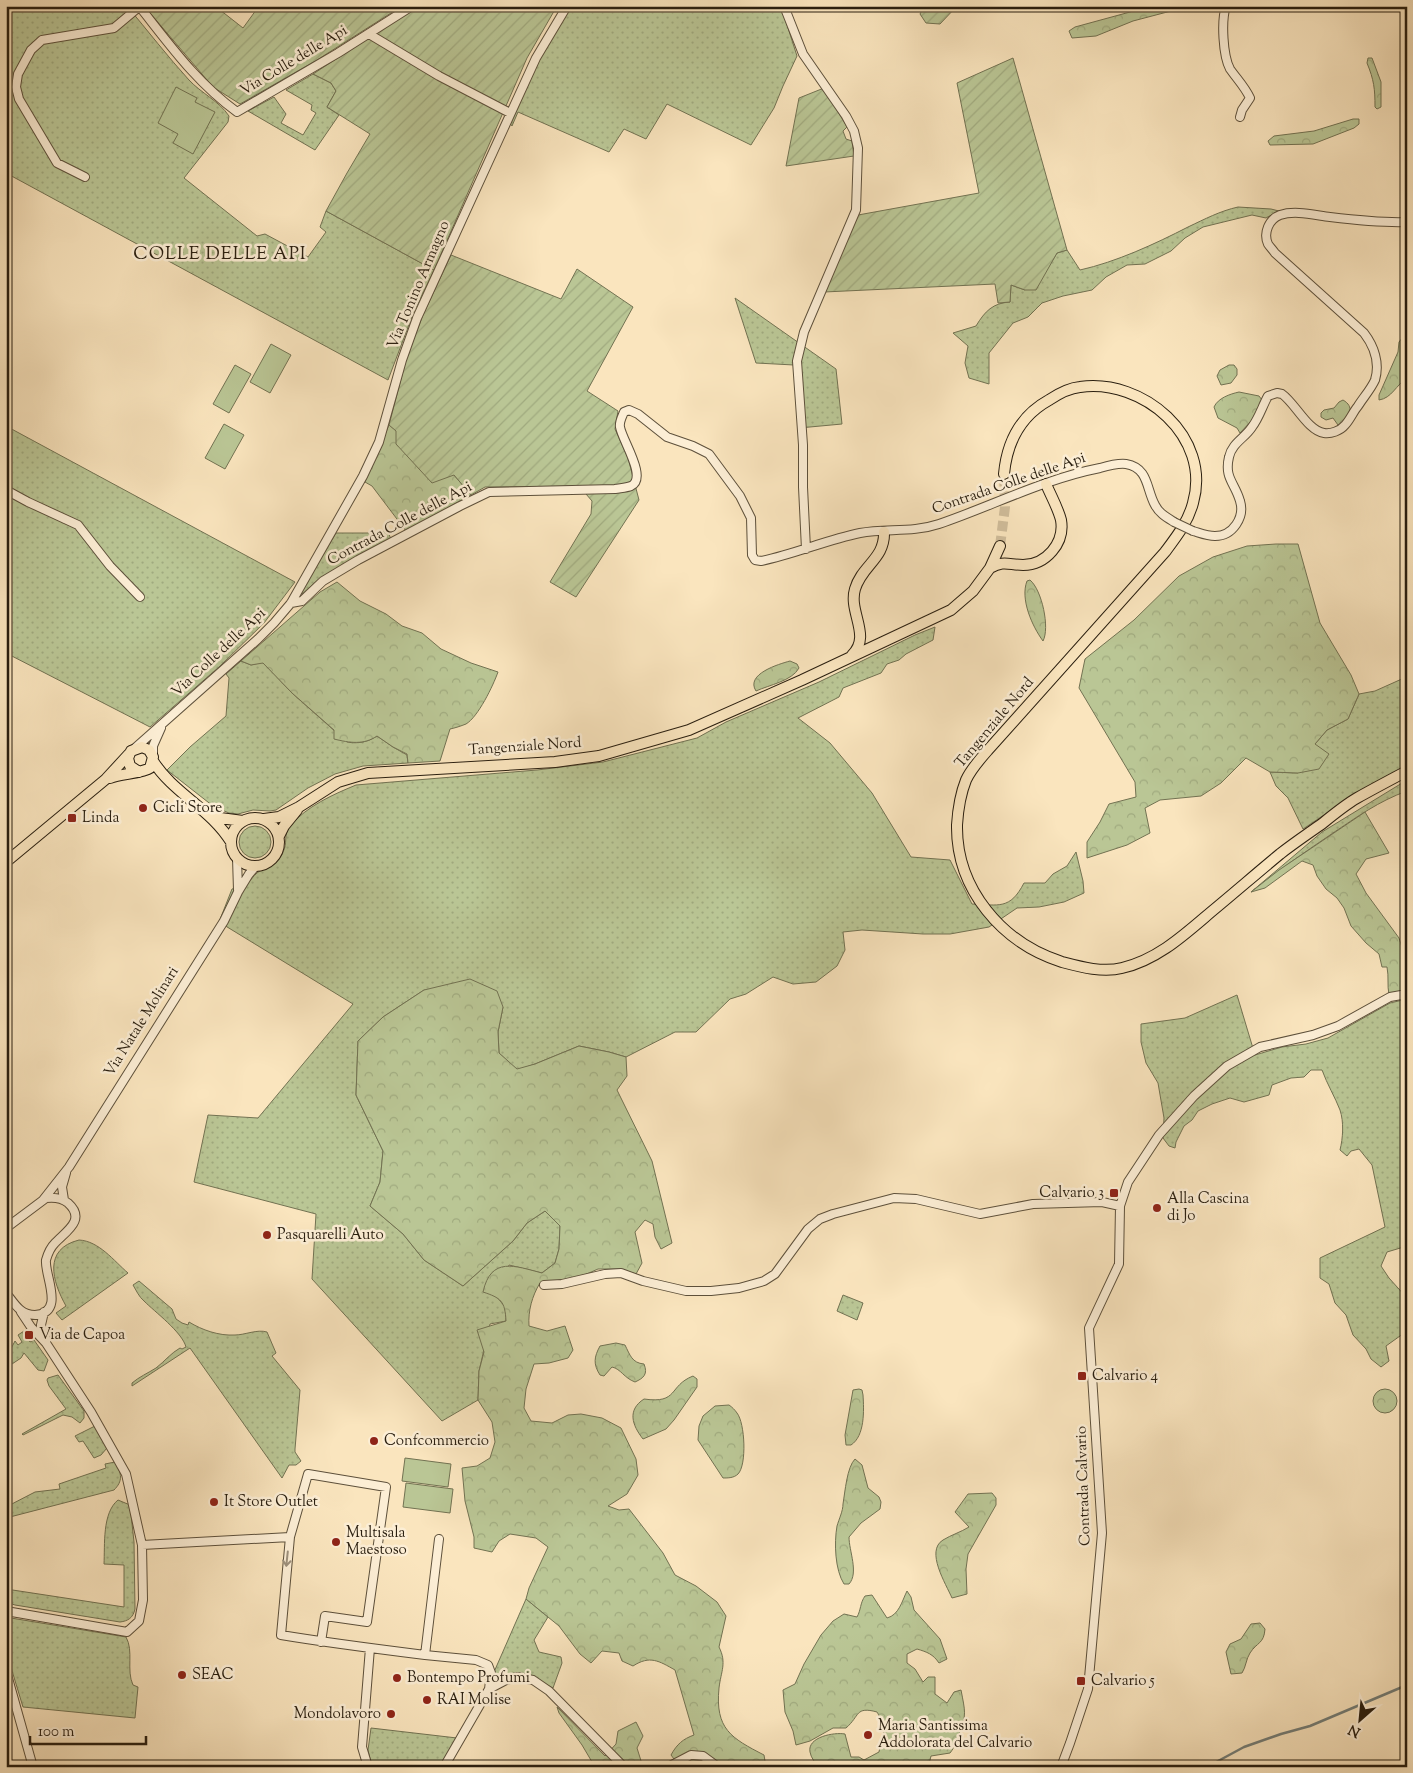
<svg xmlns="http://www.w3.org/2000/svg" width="1413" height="1773" viewBox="0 0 1413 1773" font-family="'Sorts Mill Goudy',serif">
<defs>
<pattern id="grass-dots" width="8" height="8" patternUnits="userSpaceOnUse" patternTransform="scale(1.25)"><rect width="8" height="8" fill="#bac695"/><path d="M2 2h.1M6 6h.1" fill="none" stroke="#a0aa7f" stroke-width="1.8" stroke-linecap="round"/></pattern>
<pattern id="forest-crowns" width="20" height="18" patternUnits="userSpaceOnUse" patternTransform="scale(1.25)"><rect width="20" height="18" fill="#bac695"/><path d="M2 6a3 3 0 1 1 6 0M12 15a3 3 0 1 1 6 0" fill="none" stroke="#a0aa7f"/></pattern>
<pattern id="garden-furrows" width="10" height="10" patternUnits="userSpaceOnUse" patternTransform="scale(1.25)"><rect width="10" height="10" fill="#bac695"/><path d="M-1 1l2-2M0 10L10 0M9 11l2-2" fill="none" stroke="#a0aa7f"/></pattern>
</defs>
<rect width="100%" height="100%" fill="#fae5be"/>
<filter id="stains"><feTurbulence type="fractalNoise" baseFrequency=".004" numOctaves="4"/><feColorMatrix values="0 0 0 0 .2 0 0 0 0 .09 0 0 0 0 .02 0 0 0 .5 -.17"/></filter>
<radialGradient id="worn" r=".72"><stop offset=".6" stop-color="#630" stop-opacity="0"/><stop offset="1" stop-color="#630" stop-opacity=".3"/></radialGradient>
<path fill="url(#grass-dots)" stroke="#727252" d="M6,6h121c21,25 41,51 62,74 12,13 30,21 40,36l-1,6 -44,56 73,58 8,-2 43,23 18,-25 -6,-5 6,-16 108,59 -21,44 -25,66 -382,-207v-126l6,-10 -6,-3z
M571,6h210l16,50 -14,30 -9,22 -23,37 -84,-41 -21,35 -22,-10 -15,23 -91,-40 -6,14 -3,-4 28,-59z
M313,74l18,9 5,8 -9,16 12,8 -24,35 -67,-39 26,-14 12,17 -5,9 22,12 13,-22 -5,-3 1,-5 -26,-15z
M1238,207l33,2 8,2 -13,7 -14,-3 -49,12 -18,11 -14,13 -26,13 -18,1 -21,12 -14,13 -29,6 -21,7 -14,14 -15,6 -24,30v31l-20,-6 -4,-15 3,-17 -15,-13 23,-7c9,-15 17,-23 34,-24l1,-17 14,5 21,-19 11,-18 10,-3 13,20c36,-8 75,-26 108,-43 17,-8 32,-16 50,-20z
M735,298l101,71 6,55 -43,4 -5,-63 -38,-2z
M6,426l289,156 -31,41 -45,44 -69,60 -144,-74z
M387,530l4,9 -72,40 -17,15 -1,-2 35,-59h43z
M935,627l-2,13 -27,14 -7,6 -12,4 -6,9 -38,15 -4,9 -41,21 32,25 42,50 39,64 39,3 22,44c27,1 38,6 52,-21h21l8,-9 14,-8 9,-14 7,29 1,12 -20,9 -25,5 -22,1 -28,19 -39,7h-27l-61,-4 -19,2 2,18 -8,16 -21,16 -23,2 -20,-7 -27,17 -16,5 -34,33h-21l-49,25 -17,-5 -30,-6 -44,18 -18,6 -18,-17 -1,-21 5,-25 -79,-17 -41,27 -25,24 -2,54 27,56 -3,31 -10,24 33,28 21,26 39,26 50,-45 14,-18 18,-12 15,15 -1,23 -4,14 -13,10 -33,-8 -12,32 8,10 1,14 -16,3 -11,47 -1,29 -36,21 -130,-142 4,-65 -122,-32 14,-67 50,3 95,-114 -134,-82 13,-33c4,-1 10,-2 14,-5 5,-3 7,-8 11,-11 12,-9 19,-5 26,-21 5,-9 0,-17 7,-26 17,-20 42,-31 66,-41l181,-15 66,-8 94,-24 29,-16 93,-40 96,-47z
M241,661l10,4 12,-3 29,31 55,49c11,2 21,0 30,-6l16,11 14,8 1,8 -45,3 -28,8 -27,14 -32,22 -6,1 -17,-1 -15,4 -9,-1 -16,-7 -46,-36 23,-23 36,-31 3,-38 -3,-4z
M1404,678h3v88l-53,29 -51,34 -15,-31 -12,-12 -6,-14 28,1 17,-29 12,-14 21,-11 11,-25 16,-3z
M1407,780v11c-28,10 -50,26 -74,42 -28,19 -56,38 -82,59l71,-60z
M239 842a16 16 0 1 1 32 0a16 16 0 1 1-32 0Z
M1237,995l18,60 27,-8 24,-3 22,-6 62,-35 17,-4v247l-20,6 -6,14 8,12 18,20v33l-21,15 3,15 -8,6 -10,-8 -5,-10 -13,-14 -7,-20 -11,-12 -6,-19 -9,-6v-20l65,-31 -13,-62 -13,-16 -8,2 -4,5 -7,-6c3,-12 4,-28 0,-40 -5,-13 -13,-26 -18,-40h-11l-7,7 -13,1 -19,7 -3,10 -25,7 -14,-4 -18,6 -14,7 -6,9 -8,6 -8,16 -1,6 -6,-2 -6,-8 1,-20 -6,-35 -12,-20 -5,-21v-18l44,-6z
M79,1240c20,1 35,21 49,33l-66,47 -6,-7 10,-7c-14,-25 -23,-57 13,-66z
M139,1281l33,28 4,10 6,4 6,2 1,-3c13,8 30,14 46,13 10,0 22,-6 32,-3l9,21 -4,3 28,34 -5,59v3l6,9 -5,4h-7l-7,13 -92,-130 -58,38v-3c7,-6 16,-10 24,-15 9,-7 15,-15 24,-20l2,1 4,-2c-4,-15 -31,-35 -42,-46 -5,-4 -8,-11 -11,-16z
M843,1295l20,8 -6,17 -20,-9z
M27,1329l1,3 -3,3 5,7 4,-2 14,20 -4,11 -6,-1 -14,-17 -3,5 -15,10v-10l9,-17 3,4 4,-3 -4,-7z
M58,1375l26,36v7l-4,5 -8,-6 -9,-2 -40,20 -1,-1 44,-25 -17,-23 -2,-6 1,-2z
M95,1426l12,22 -6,7 -7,3 -11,-17 -4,1 -4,-6z
M115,1462c7,12 8,19 -1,28l-108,28v-11l29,-15 25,-3 -1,-5 47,-16 -1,-4z
M118,1500l12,5 4,37 1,67c-2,9 -7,12 -15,13l-105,-17 -9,-3v-13l118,18v-42l-20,-1c1,-19 -2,-51 14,-64z
M526,1599l22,18 -14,23 5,12 22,5 1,6 -9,25c-16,-8 -37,-19 -54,-9l-6,-1 1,-6z
M11,1618l115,19c8,14 0,33 7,48l5,2 -3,31 -112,-11 -17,-56v-31z
M371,1728l86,10 -17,29h-68l-4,-17z"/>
<path fill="url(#forest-crowns)" stroke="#727252" d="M1146,6h35l-10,5 -38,10 -37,15 -24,2 -3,-7 6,-4 55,-15z
M1368,58h4l9,24v25l-4,2 -2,-2c0,-18 -1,-27 -8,-44z
M1353,119h6v5l-5,4 -41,16 -43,1 -2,-4 6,-5 40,-5z
M1407,332v46c-11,7 -15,20 -28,22v-5l19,-43 1,-10z
M1229,365h5l3,4v6l-6,8 -10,2 -4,-9 3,-6z
M1239,392l20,4 3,4 -8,18 -14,15 -3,-5 -19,-10 -4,-11c4,-9 16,-13 25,-15z
M1343,400c12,7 6,15 1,24l-6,1 -5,-7 -7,2 -5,-3v-4l3,-3 10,-2 5,-6z
M389,425l65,50 17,20 -65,36 -34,-45 -7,-4z
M1276,544h22l22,79 31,52 8,19 -11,25 -21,11 -12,14 14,10 -10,15 -21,4 -28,-1 -24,-14 -25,25 -20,13 -41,4 -15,8 5,25 -23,12 -40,13v-16l13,-20 9,-18 27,-7 -1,-15 -56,-94 6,-29 49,-39 45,-44 34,-19 34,-11z
M1030,580c12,10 20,48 13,61 -11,-15 -23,-42 -16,-60z
M337,582l23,19 26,13 16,12 20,7 19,16 30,14 27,9c-5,14 -20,45 -32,52 -5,2 -11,4 -16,5l-10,32 -32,2 -1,-9 -14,-7 -16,-11c-13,9 -27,7 -43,3v-9l-42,-37 -29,-30 -12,2 -10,-4 79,-69z
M790,661l7,3 2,4c-7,13 -30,17 -43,23 -11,-17 23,-27 34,-30z
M1365,812l24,41 -23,6 -10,15 10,19 33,45 8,25v28l-18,4c-2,-10 0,-18 -2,-28h-5l-3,-13 -13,-11 -15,-17 -7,-18 -7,-10 -11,-9 -9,-13 -4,-11 -11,-4 -37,27 -14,4 28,-22z
M470,979l27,12 6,16 -5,25 1,21 18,16 18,-5 44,-18 30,6 17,5 1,19 -10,14 35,71 20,82 -11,6 -6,-12 -2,-13 -8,-4 -10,12 7,31 -6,11 -16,-5h-22l-25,11 -33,3c-8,13 -12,28 -11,43l18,5 18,-5 8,24 -5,8 -19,5 -15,1 -8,25 -2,19 7,13 21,2 16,-8 13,-1 21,4 19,10 15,31 2,16 -11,19 -19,12 11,4 10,-1 34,44 12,22 21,11 21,16 9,14 -7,31c8,16 2,24 0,41 -4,41 12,50 45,67l2,12h-55c-10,-15 -22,0 -36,0l-1,-8 -3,-4c6,-11 12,-16 23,-20l-19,-65c-16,-9 -25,-15 -42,-4l-11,-5 -3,-8 -17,-2 -11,12 -11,-9 -21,-28 -33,-27 3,-11 19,-41 -12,-9 -26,-4 -11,7 -7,11 -18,-4v-11l-9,-36 -3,-33 15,-2 13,-8 5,-16 -3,-20 -14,-22 1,-29 5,-19 -7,-22 29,-9c-1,-20 -5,-23 -23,-29 8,-36 32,-26 59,-19l13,-10 4,-14 1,-23 -15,-15 -18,12 -14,18 -50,45 -39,-26 -21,-26 -33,-28 10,-24 3,-31 -27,-56 2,-54 25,-24 41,-27z
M616,1343l9,2c5,10 7,18 19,19 4,10 0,14 -9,18 -11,-4 -14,-13 -23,-15l-8,9 -4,-1c-7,-11 -6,-18 0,-29z
M693,1376l4,3v8l-23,33 -8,9 -23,10c-11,-14 -16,-29 1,-40 35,5 24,-13 49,-23z
M1373 1401a12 12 0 1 1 24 0a12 12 0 1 1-24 0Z
M859,1389l3,1 1,5c1,15 2,41 -12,50h-5l-1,-10 8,-45z
M729,1405c3,2 6,5 8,8 8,10 10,52 1,61 -4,4 -10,4 -15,4l-25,-38 1,-14 4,-10 12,-10z
M855,1459l7,6 6,23 11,9 2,5 -1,7 -19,14 -12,14c0,14 10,36 0,47h-5c-9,-14 -10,-41 -7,-58 2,-7 6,-15 6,-22 2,-12 4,-37 12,-45z
M992,1493l4,5v7l-28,49 -2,15 1,25 -15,4c-6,-14 -27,-47 -9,-58 8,-5 18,-8 26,-13l-14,-15 13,-18z
M907,1591l4,6 3,13 26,29 7,20 -8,4c-6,-9 -12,-11 -22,-14l-10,5v9l8,6 8,13 5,-5h7v17l12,9 7,-11 7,-2c4,21 6,25 -2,44 -3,7 -4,13 -9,19l-19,3 -2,8 2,3h-113c-3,-5 -7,-9 -8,-15 -3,-15 24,-20 35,-18l6,23h8l5,3 15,-8 1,-5 6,1c1,-5 -6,-33 -9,-36 -22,-6 -17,4 -31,16h-13l-23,13 -14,4 -3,-14 -8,-19 -2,-22 12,-6 9,-20 17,-29 12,-14 11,-7 13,3c4,-7 3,-14 8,-21l7,-1 15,23c12,-3 15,-17 20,-27z
M1260,1623l5,6c-1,15 -8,13 -15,24 -4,6 -4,14 -8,20l-11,1 -5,-22 4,-8 11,-5 10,-15z
M557,1707l48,49 11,-12 2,-13 18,-9 7,14 -6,12 5,16 2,3h-49l-13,-22 -23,-32z"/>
<path fill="url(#garden-furrows)" stroke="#727252" d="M144,6h71l28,22 16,-22h143l-85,54 -77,44 -27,-17z
M418,6h139l-30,52 -93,212 -108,-59 21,-38 23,-39 -43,-27 9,-16 -5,-8 -18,-9z
M924,6h33l-17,18 -14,-1 -6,-9z
M1013,58l54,192 -10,3 -21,37h-11l-14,-5 -1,17 -12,1 -3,-19 -171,8 34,-77 121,-22 -22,-110z
M824,88l23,39 -4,4 3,8 6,2 2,15 -68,10 13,-68z
M451,255l110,44 16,-30 56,38 -46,84 31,20 -3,18 13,29 11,42 -63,97 -26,-15 41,-68 1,-13 -6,-7 2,-8 -103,1 -14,8 -17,-20 -22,8 -36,-39v-13l-7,-6 18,-69 16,-41z"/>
<path fill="#bac695" stroke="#727252" d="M176,87l21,11 -2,4 20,10 -22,42 -20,-11 5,-9 -20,-11z
M271,344l20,11 -21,38 -20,-11z
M235,365l16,9 -22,39 -16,-9z
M224,424l20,11 -19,34 -20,-11z
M405,1458l46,6 -3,23 -46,-6z
M406,1483l47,6 -3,24 -47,-6z"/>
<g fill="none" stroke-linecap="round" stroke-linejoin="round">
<path stroke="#737d77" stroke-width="2.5" d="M1207,1767l37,-20 37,-13 29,-8 97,-41"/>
<path stroke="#d0bd9b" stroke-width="10" stroke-dasharray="10 5" stroke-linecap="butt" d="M1000,546l5,-39 -1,-33"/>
<g stroke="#5d503b" stroke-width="10">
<path id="minor" d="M139,6c31,39 57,76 98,106l101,-59 74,-47
M784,6l19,48 43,62 8,15 4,17 -2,62 -52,122 -7,29 6,84v42l3,62
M1226,6c-5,15 -3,50 4,63 7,10 15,18 20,29l-8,12 -2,7
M369,34l70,42 71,37
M85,177l-28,-14 -38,-64 -3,-12 2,-13 13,-24 11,-10 72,-12 25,-21
M6,490l22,12 50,23 32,41 30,31
M1193,531c7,2 14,5 22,5 18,0 30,-19 25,-35 -5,-18 -16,-23 -11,-44 3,-14 16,-19 23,-30 7,-9 10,-20 16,-31l9,-3 5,1c13,9 26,37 42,39 7,1 16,-2 21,-8 5,-5 8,-13 13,-19 5,-8 13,-17 17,-26 5,-17 -1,-34 -11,-47l-89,-80c-2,-3 -5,-6 -7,-9 -5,-11 1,-25 12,-29 15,-5 34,0 50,2 25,3 51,6 77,5
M291,603l11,-2 21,-20 35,-21 102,-54 29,-14 126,-3c5,-1 11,-1 16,-3 17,-8 -9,-46 -11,-59 -1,-5 2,-10 4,-15l5,-2 9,4 29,23 26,9 16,8 31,42 11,22 1,37 3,5 6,1c34,-7 65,-21 99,-28 26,-5 52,0 79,-9 53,-18 105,-45 161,-56 7,-2 18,-5 26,-4 23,4 20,25 29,41 4,8 11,12 19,17
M135,748l123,-109 16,-16 17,-20 72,-127 16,-34 23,-82 15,-42 119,-260 31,-52
M153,757v-11l8,-18
M237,858l1,32
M43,1200l26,-33 155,-246 14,-29 11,-18 7,-8
M64,1200l-2,-13 4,-14
M6,1228l40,-30c8,-1 16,0 22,5 19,17 -3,29 -13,40 -4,4 -7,10 -9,17 -2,15 20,53 -11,55 -15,0 -20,-11 -29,-22
M544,1285l18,-1 43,-10 16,-1 22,8 43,10h25l28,-3 25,-7 11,-7 33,-45 12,-10 13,-5 61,-16 22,1 64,15 53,-10 69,-2 18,4
M44,1312l-3,13 5,16
M439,1539l-14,116 51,5 12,5 3,8 -2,16 -45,78
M142,1545l148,-8
M6,1611l121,21 12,-11 4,-21 -1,-55 -16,-71 -35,-62 -45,-69 -15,-16 -10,-15
M321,1642l4,-26 42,6 19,-135 -78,-13 -18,63 -9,98c48,8 96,14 144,20
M6,1671l27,96
M489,1689l17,-9 11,-3 16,3 16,11 75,76
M368,1767l-6,-20 8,-99
M668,1767l23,-12 12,1 15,11
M1061,1767l9,-24 18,-54 14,-156 -13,-205 30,-64 1,-58 8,-24 31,-47 35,-39 33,-30 33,-19 53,-12 25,-9 52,-29 17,-3"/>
</g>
<g stroke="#291e0f" stroke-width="12">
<path id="major" d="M1004,474c3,-32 16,-58 45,-74 9,-6 20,-12 31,-13 63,-9 132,50 113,116 -5,19 -16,33 -28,49l-177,198c-8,9 -17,19 -22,30 -6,15 -8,29 -9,45 -1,64 45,118 105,137 19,5 41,11 60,6 35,-8 62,-33 89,-56 23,-19 46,-39 69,-58 14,-11 29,-21 43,-31 11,-9 22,-18 34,-25 16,-9 33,-18 50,-27
M990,568c14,-8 19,-3 33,-3 23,0 42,-22 38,-45 -3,-12 -10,-24 -15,-36
M852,655c20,-19 -4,-43 3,-66 7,-24 30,-30 29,-57
M153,761c20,32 58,48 78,81
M110,778c10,-4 33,-5 40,-10l3,-11 -4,-7 -7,-3 -11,4 -3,7 2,8 9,6
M209,813l11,5 23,3
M231 842a24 24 0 1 1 48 0a24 24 0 1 1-48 0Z
M264,819l15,-2 20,-10 39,-25 30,-9 187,-11 44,-6 90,-26 113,-50 149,-70 22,-19 17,-23 10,-22
M279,836l5,-10 13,-16
M6,862l100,-83 23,-25"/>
</g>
<use href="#minor" stroke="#fceed5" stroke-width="8"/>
<use href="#major" stroke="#fae5be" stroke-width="10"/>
<g stroke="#5d503b" stroke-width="10" stroke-linecap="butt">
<path id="minor-bridge" d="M1174,522l19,9"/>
</g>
<use href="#minor-bridge" stroke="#fceed5" stroke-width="8"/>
</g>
<defs><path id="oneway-shaft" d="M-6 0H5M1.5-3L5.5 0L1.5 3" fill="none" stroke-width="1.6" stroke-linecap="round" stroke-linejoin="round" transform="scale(1.25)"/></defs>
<use stroke="#9d907c" href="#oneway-shaft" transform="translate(287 1559) rotate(96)"/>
<g fill="#8f2418" stroke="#fceed5" stroke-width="2">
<circle cx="143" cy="808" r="5"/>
<rect x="67" y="813" width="10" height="10" rx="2.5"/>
<rect x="1109" y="1188" width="10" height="10" rx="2.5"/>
<circle cx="1157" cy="1208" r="5"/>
<circle cx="267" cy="1235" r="5"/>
<rect x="24" y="1330" width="10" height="10" rx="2.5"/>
<rect x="1077" y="1371" width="10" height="10" rx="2.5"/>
<circle cx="374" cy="1441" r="5"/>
<circle cx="214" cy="1502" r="5"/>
<circle cx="336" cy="1542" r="5"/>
<circle cx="182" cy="1675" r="5"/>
<circle cx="397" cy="1678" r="5"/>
<rect x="1076" y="1676" width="10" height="10" rx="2.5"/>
<circle cx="427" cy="1700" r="5"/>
<circle cx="391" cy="1714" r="5"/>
<circle cx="868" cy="1735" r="5"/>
</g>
<g text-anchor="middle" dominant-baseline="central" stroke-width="5" stroke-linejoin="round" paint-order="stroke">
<g font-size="15" fill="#291e0f" stroke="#fceed5">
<text transform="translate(294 61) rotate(-31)">Via Colle delle Api</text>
<text transform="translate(419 285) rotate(-67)">Via Tonino Armagno</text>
<text transform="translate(1009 484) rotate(-19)">Contrada Colle delle Api</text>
<text transform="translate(400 524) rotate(-28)">Contrada Colle delle Api</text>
<text transform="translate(219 653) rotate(-43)">Via Colle delle Api</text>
<text transform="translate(995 723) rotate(-50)">Tangenziale Nord</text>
<text transform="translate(525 747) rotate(-4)">Tangenziale Nord</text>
<text transform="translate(142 1022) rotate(-58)">Via Natale Molinari</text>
<text transform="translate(1084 1486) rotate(-92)">Contrada Calvario</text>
</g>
<g font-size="15" fill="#291e0f" stroke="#fceed5" text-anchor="start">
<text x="153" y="808">Cicli Store</text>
<text x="82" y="818">Linda</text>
<text x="1104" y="1193" text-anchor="end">Calvario 3</text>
<text x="1167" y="1199">Alla Cascina<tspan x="1167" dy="17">di Jo</tspan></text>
<text x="277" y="1235">Pasquarelli Auto</text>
<text x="39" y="1335">Via de Capoa</text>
<text x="1092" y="1376">Calvario 4</text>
<text x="384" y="1441">Confcommercio</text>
<text x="224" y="1502">It Store Outlet</text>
<text x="346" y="1533">Multisala<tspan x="346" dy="17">Maestoso</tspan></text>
<text x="192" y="1675">SEAC</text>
<text x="407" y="1678">Bontempo Profumi</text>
<text x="1091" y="1681">Calvario 5</text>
<text x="437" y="1700">RAI Molise</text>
<text x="381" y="1714" text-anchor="end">Mondolavoro</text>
<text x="878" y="1726">Maria Santissima<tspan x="878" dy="17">Addolorata del Calvario</tspan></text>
</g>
<g font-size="18" letter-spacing="1" fill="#291e0f" stroke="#fceed5">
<text x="220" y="255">COLLE DELLE API</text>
</g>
</g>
<rect width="1413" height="1773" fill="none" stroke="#fae5be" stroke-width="25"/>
<rect x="8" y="8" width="1398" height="1758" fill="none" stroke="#291e0f" stroke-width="2.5"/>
<rect x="12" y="12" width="1388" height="1748" fill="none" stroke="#291e0f"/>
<g transform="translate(1360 1720) rotate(207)" stroke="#fceed5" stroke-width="4" paint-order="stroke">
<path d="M0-4L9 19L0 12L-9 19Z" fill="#291e0f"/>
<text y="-8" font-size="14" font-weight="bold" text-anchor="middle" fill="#291e0f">N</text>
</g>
<path d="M30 1736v8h116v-8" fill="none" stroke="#291e0f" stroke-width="2.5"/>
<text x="38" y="1736" font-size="15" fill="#291e0f" stroke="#fceed5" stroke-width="4" paint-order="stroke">100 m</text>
<rect width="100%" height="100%" filter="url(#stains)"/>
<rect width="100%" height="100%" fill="url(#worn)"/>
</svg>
